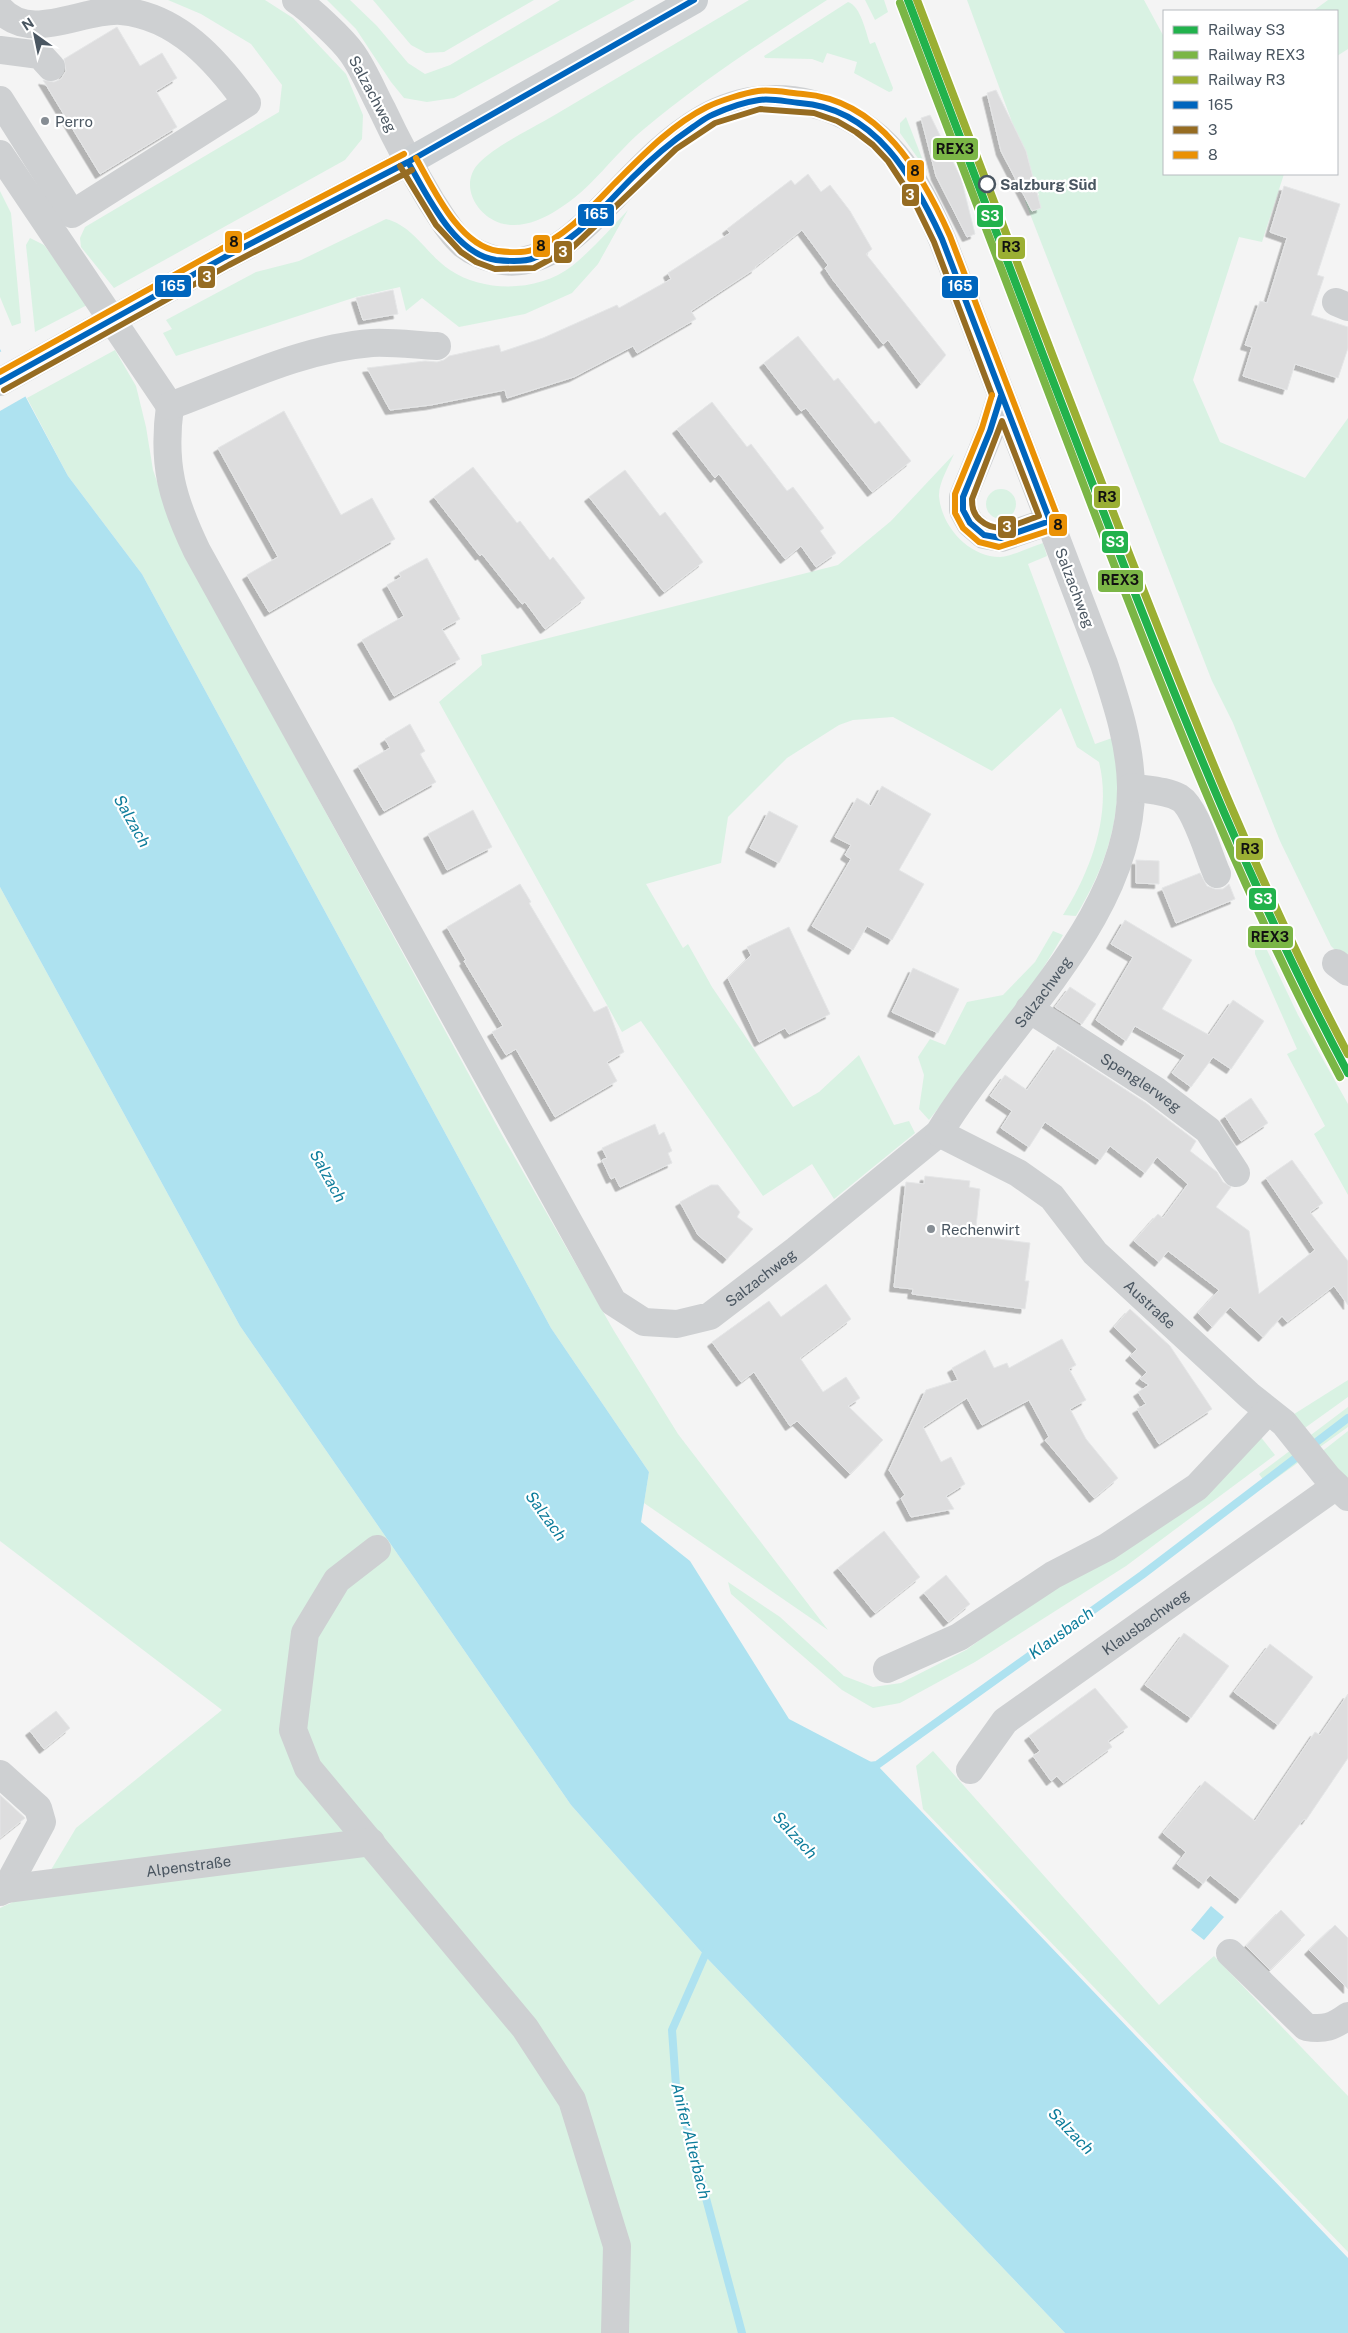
<svg xmlns="http://www.w3.org/2000/svg" width="1348" height="2333" viewBox="0 0 1348 2333" font-family="'Public Sans',sans-serif">
<defs>
<filter id="shadow"><feDropShadow dx="-4.5" dy="4.5" stdDeviation="0" flood-color="#0004"/></filter>
</defs>
<rect width="100%" height="100%" fill="#f4f4f4"/>
<path fill="#d9f2e3" d="M168,0h97l28,18 53,56 17,41 -1,24 -17,21 -231,128 -33,-41 -1,-9 5,-11 194,-115 3,-27 -31,-41 -50,-30z
M327,0h23l27,26 31,37 17,11 25,-9 110,-65h75l-181,98 -27,4 -23,-4 -13,-16 -35,-53z
M373,0h161l-90,52 -18,1 -15,-8z
M749,0h78c-62,40 -126,81 -183,129 -30,25 -53,61 -87,81 -15,10 -35,18 -53,14 -25,-5 -47,-38 -25,-61 16,-17 52,-34 74,-47 65,-39 131,-77 196,-116z
M865,0h19l4,12 -13,8z
M967,0h177l20,37v137h120l-22,68 -23,-5 -46,143 27,62 85,36 43,-60v545l-17,-17 -51,-105 -47,-118 -21,-42 -187,-480 14,-6z
M1328,0h20v49l-11,7v-45h-24z
M848,2c13,4 18,31 22,42l5,-2 18,46 -1,3 -3,1 -35,-19 3,-11 -30,-9 -4,10 -11,-4 -47,-1 -1,-2z
M906,117l21,54 -27,-38v-10z
M0,191l11,22 10,110 -9,3 -12,-29z
M628,210l-30,54 -26,29 -47,21 -66,13 -37,-29 -16,13 -6,-24 -44,10 -180,59 -13,-23 9,-4 -6,-9 90,-48 43,-11 87,-42c28,7 41,36 64,51 34,23 89,22 122,-4 20,-16 38,-37 56,-56z
M30,238l14,7 45,59 -54,28 -9,-87z
M115,350l21,36 10,41 7,43 25,72 324,593 112,196 64,103 150,196 -184,-127 5,-31 -98,-144 -409,-754 -74,-98 -41,-78z
M954,454c-5,12 -16,30 -15,43 3,30 30,60 61,60 13,-1 30,-10 43,-14l4,13 -19,8 67,180 20,-7c9,69 -3,119 -39,179l-13,-1c28,-45 49,-101 36,-153l-22,-15 -16,-39 -69,63 -99,-54 -40,3 -14,5 -52,33 -59,59 -7,46 -75,21 37,64 5,-4 24,43 81,120 26,-15 40,-37 35,70 15,-4 6,12 -81,66 -22,-35 -49,32 -122,-175 -19,11 -183,-330 43,-37 -1,-10 357,-90 53,-44z
M986 504a15 15 0 1 1 30 0a15 15 0 1 1-30 0Z
M0,887l240,439 331,479 133,150 361,378h-1065v-425l39,-18 37,-62 146,-118 -222,-169z
M1255,925l43,90 50,89v91l-34,-61 11,-8 -38,-72 10,-5 -42,-95z
M1053,931l10,4c-37,66 -87,125 -134,185l-10,-11 5,-34 -6,-18 12,-18 15,6 22,-43 36,-7 32,-33z
M1348,1380v17l-46,33 -11,-14z
M1348,1407v20l-81,58 -8,-11z
M1348,1431v55l-28,-33z
M1260,1436l15,19 -149,111 -151,96 -75,41 -27,5 -31,-18 -111,-96 -3,-12 52,35 64,59 29,11 28,-4 65,-33z
M933,1751l226,254 55,-49 134,140v156l-425,-443 -7,-43z"/>
<path fill="#aee2f0" d="M0,349l68,127 74,98 409,754 98,144 -8,50 49,39 99,158 88,46 471,493v75h-283l-361,-378 -133,-150 -331,-479 -240,-439z
M1211,1906l13,11 -20,23 -13,-10z"/>
<path fill="#f4f4f4" d="M4,350l24,45 -28,16v-59z"/>
<g fill="none" stroke-linecap="round" stroke-linejoin="round">
<path stroke="#aee2f0" stroke-width="8" d="M869,1766l8,-1 265,-190 206,-157
M709,1946l-37,84 4,56 66,247"/>
</g>
<path fill="#ddddde" stroke="#e5e6e7" filter="url(#shadow)" d="M117,27l23,39 22,-13 15,25 -21,13 21,36 -77,47 -57,-94 11,2 7,-3 5,-8 -2,-12z
M996,90l30,61 15,57 -9,3 -31,-60 -14,-58z
M930,115l31,63 14,56 -8,3 -31,-61 -15,-58z
M808,174l13,18 9,-7 20,26 22,38 -6,5 80,101 -25,29 -33,-44 -5,4 -50,-64 -8,-12 3,-3 -26,-35 -47,37 1,1 -65,43 5,8 -59,34 -4,-7 -59,31 -67,21 -2,-8 -74,15 -41,5 -23,-42 58,-7 12,1 7,-2 5,-4 50,-11 2,7 42,-14 74,-33 2,3 52,-29 -3,-6 62,-40 -3,-4 64,-49 4,5z
M1284,186l56,18 -23,71 7,2 -13,38 37,12v21l-10,30 -43,-14 -8,26 -44,-14 9,-29 -7,-2 15,-44 7,2 20,-65 -17,-6z
M393,290l5,24 -35,6 -7,-22z
M798,336l36,45 4,-3 37,46 4,-3 32,40 -39,31 -66,-84 -5,3 -37,-48z
M712,402l35,45 4,-3 36,47 6,-4 31,41 -4,3 16,22 -20,14 -15,-21 -16,13 -66,-85 -4,4 -38,-49z
M284,411l57,104 31,-17 23,41 -126,73 -22,-37 31,-18 -60,-109z
M473,467l44,56 3,-2 30,39 3,-3 32,41 -40,31 -20,-27 -3,2 -40,-50 -2,2 -46,-59z
M625,470l35,46 5,-4 38,50 -39,30 -75,-95z
M427,558l33,61 -18,10 18,30 -66,37 -32,-56 42,-24 -17,-31 14,-8 -2,-4z
M410,724l15,27 -5,3 16,28 -52,29 -26,-45 32,-18 -5,-9z
M882,786l49,28 -32,56 25,14 -32,56 -25,-14 -14,24 -41,-24 39,-67 -6,-4 6,-10 -16,-8 22,-39 14,8z
M473,810l19,37 -45,23 -19,-36z
M769,811l29,15 -19,37 -29,-15z
M1136,860l23,1v23l-23,-1z
M1200,873l7,13 8,3h8l6,-5 6,15 -59,24 -14,-35z
M520,884l11,18 -2,1 65,109 13,-6 17,46 -17,10 10,19 -62,36 -39,-68 -10,6 -14,-23 11,-6 -39,-65 2,-1 -19,-33z
M1125,920l67,40 -30,49 47,26 24,-35 31,21 -33,48 -18,-12 -22,30 -19,-14 13,-18 -50,-29 -9,15 -30,-21 37,-63 -22,-13z
M789,927l41,87 -41,20 -4,-6 -26,14 -31,-64 23,-23 -4,-8z
M913,968l46,21 -21,44 -46,-21z
M1070,987l26,17 -14,20 -27,-17z
M1058,1046l88,57 50,38 -6,10 27,21 6,10 8,5 -15,20 33,24 10,63 56,-44 -49,-72 26,-18 31,43 -13,9 38,49v44l-14,-19 -47,36 -5,-6 -19,21 -33,-30 -18,20 -14,-14 21,-23 -51,-39 -9,11 -25,-21 24,-27 5,4 25,-34 -31,-27 -12,16 -35,-27 -10,14 -55,-38 -16,25 -28,-19 11,-17 -22,-15 15,-21 22,15z
M1251,1098l17,25 -27,18 -16,-25z
M655,1124l4,11 5,-3 8,19 -4,2 4,10 -52,24 -5,-10 -4,2 -9,-19 5,-2 -5,-10z
M925,1176l45,5 -1,6 11,2 -5,47 55,7 -5,38h4l-4,28 -113,-15 1,-5 -19,-2 12,-105 18,2z
M711,1185h7l22,27 -3,5 16,12 -26,30 -29,-24 -18,-33z
M826,1284l25,35 -51,39 23,34 23,-15 14,21 -12,8 35,34 -33,34 -53,-53 -7,5 -36,-54 -13,10 -29,-40 57,-41 12,16z
M1130,1309l40,37 42,63 -53,35 -22,-35 9,-5 -8,-12 11,-7 -9,-6 7,-7 -17,-16 7,-7 -23,-22z
M1062,1339l14,26 -7,4 17,31 -16,9 16,30 32,39 -24,20 -49,-58 4,-3 -20,-37 -47,25 -15,-27 -44,29 18,35 10,-5 14,27 -19,12 8,13 -43,8 -10,-19 4,-3 -16,-25 37,-80 32,-10 -6,-12 33,-18 9,18 13,-5 2,5z
M884,1531l36,46 -45,36 -37,-45z
M946,1575l24,29 -22,18 -24,-29z
M1184,1633l45,33 -38,52 -46,-33z
M1270,1644l43,33 -35,48 -44,-33z
M1095,1688l33,39 -20,14 4,6 -49,36 -6,-7 -6,5 -18,-25 7,-5 -11,-15z
M1348,1694v64l-42,62 -2,-1 -64,80 -30,-24 -7,9 -26,-20 9,-12 -23,-19 42,-52 50,40 60,-89 5,3z
M56,1711l14,17 -26,21 -14,-18z
M0,1795l25,23 -25,20z
M1281,1910l24,25 -35,35 -24,-24z
M1335,1925l13,13v51l-39,-39z"/>
<g fill="none" stroke-linecap="round" stroke-linejoin="round">
<g stroke="#ced0d2" stroke-width="28">
<path d="M0,9c30,35 83,-1 121,2 56,5 95,49 126,92l-175,111 -72,-114"/>
<path d="M0,50l40,5 11,12"/>
<path d="M0,154l170,252"/>
<path d="M1336,302l12,5"/>
<path d="M1001,396l-11,35 -27,66v13l7,13 14,12 17,3 49,-17"/>
<path id="s1" d="M170,406c-8,58 2,93 27,145l416,751 31,20 33,2 33,-8 86,-66 143,-117c64,-106 194,-216 192,-347 -1,-43 -14,-82 -27,-122l-162,-425c-27,-63 -57,-117 -129,-135 -159,-41 -212,179 -316,156 -12,-3 -24,-8 -33,-15 -14,-12 -23,-29 -33,-44 -18,-30 -34,-60 -49,-92 -10,-19 -18,-39 -30,-56 -10,-14 -42,-44 -56,-53"/>
<path d="M170,406c65,-24 133,-58 202,-63 21,-1 44,2 65,3"/>
<path d="M1131,787c16,3 35,3 49,11 16,10 29,59 37,76"/>
<path d="M1336,963l12,9"/>
<path id="s2" d="M1029,1009l126,81 53,40 28,43"/>
<path id="s3" d="M939,1133l79,40 34,24 43,56 155,143 34,27 44,55 20,19"/>
<path d="M377,1549l-40,31 -32,53 -12,97 15,38 217,260 47,72 45,146 -2,87"/>
<path d="M887,1669l72,-32 94,-62 54,-28 90,-60 71,-76"/>
<path id="s4" d="M970,1770l35,-49 331,-235"/>
<path d="M0,1774l38,34 4,14 -36,67 -6,3"/>
<path id="s5" d="M6,1889l365,-47"/>
<path d="M1230,1953l76,74c18,3 27,0 42,-11"/>
</g>
<path stroke="#caced1" stroke-width="28" d="M225,257l183,-95 286,-162"/>
<path stroke="#caced1" stroke-width="28" d="M0,382l225,-125"/>
<g stroke="#fff" stroke-width="10">
<path id="bus-1" d="M408,162c19,33 46,92 88,98 10,1 29,2 38,-2 40,-14 69,-51 98,-80 19,-19 39,-36 61,-51 6,-4 12,-9 19,-12 13,-6 33,-13 47,-15 13,-2 28,2 41,3 75,5 114,75 142,136l108,282
M0,382l225,-125 183,-95 286,-162
M1001,396l-11,35 -27,66v13l7,13 14,12 17,3 49,-17"/>
</g>
<g stroke="#fff" stroke-width="10">
<path id="bus-2" d="M400,166l36,59 25,27 15,10 19,7 39,-1 39,-21 103,-98 39,-26 45,-14 54,4 23,8 19,11 17,13 15,16 25,38 21,43 58,153
M4,390l225,-125 183,-95
M1002,421l37,95c-21,7 -41,20 -59,4 -7,-6 -8,-13 -8,-21z"/>
</g>
<g stroke="#fff" stroke-width="10">
<path id="bus-3" d="M416,158c17,30 43,88 82,93 9,1 26,2 34,-1 33,-13 58,-41 82,-66 28,-28 57,-59 93,-77 12,-6 37,-14 51,-16 14,-2 31,2 45,3 77,6 119,79 147,142l108,282v7l-4,4 -55,18 -20,-5 -16,-14 -8,-15v-19l27,-66 10,-33
M0,372l221,-123 183,-95"/>
</g>
<use href="#bus-1" stroke="#0065bd" stroke-width="6"/>
<use href="#bus-2" stroke="#966c22" stroke-width="6"/>
<use href="#bus-3" stroke="#ea9105" stroke-width="6"/>
<g stroke="#fff" stroke-width="11">
<path id="rail-1" d="M908,0c70,184 139,367 210,550 69,178 140,354 230,523"/>
</g>
<g stroke="#fff" stroke-width="11">
<path id="rail-2" d="M900,3c70,184 139,368 210,551 69,178 140,354 230,523"/>
</g>
<g stroke="#fff" stroke-width="11">
<path id="rail-3" d="M917,0c71,186 141,371 213,556 66,169 133,338 218,498"/>
</g>
<use href="#rail-1" stroke="#22b24c" stroke-width="8"/>
<use href="#rail-2" stroke="#7bb646" stroke-width="8"/>
<use href="#rail-3" stroke="#9baf33" stroke-width="8"/>
</g>
<g fill="#868d94" stroke="#fff" stroke-width="2">
<circle cx="45" cy="121" r="5"/>
<circle cx="931" cy="1229" r="5"/>
</g>
<circle fill="#fff" stroke="#4a5661" stroke-width="2.5" cx="987" cy="184" r="8"/>
<g text-anchor="middle" dominant-baseline="central" stroke-width="4.5" stroke-linejoin="round" paint-order="stroke">
<g font-size="15" fill="#4a5661" stroke="#fff">
<text transform="translate(373 94) rotate(62)">Salzachweg</text>
<text transform="translate(1075 588) rotate(69)">Salzachweg</text>
<text stroke="none"><textPath href="#s1" startOffset="1581">Salzachweg</textPath></text>
<text stroke="none"><textPath href="#s2" startOffset="134">Spenglerweg</textPath></text>
<text stroke="none"><textPath href="#s1" startOffset="1176">Salzachweg</textPath></text>
<text stroke="none"><textPath href="#s3" startOffset="276">Austraße</textPath></text>
<text stroke="none"><textPath href="#s4" startOffset="232">Klausbachweg</textPath></text>
<text stroke="none"><textPath href="#s5" startOffset="184">Alpenstraße</textPath></text>
</g>
<g font-size="15" fill="#4a5661" stroke="#fff" text-anchor="start">
<text x="55" y="121">Perro</text>
<text x="941" y="1229">Rechenwirt</text>
</g>
<g font-size="15" font-weight="bold" fill="#4a5661" stroke="#fff" text-anchor="start">
<text x="1000" y="184">Salzburg Süd</text>
</g>
<g font-size="16" font-style="italic" fill="#0c7c9b" stroke="#fff">
<text transform="translate(132 821) rotate(61)">Salzach</text>
<text transform="translate(328 1176) rotate(61)">Salzach</text>
<text transform="translate(546 1516) rotate(54)">Salzach</text>
<text transform="translate(1061 1633) rotate(-36)">Klausbach</text>
<text transform="translate(795 1835) rotate(48)">Salzach</text>
<text transform="translate(1071 2131) rotate(46)">Salzach</text>
<text transform="translate(691 2141) rotate(76)">Anifer Alterbach</text>
</g>
</g>
<g stroke="#fff" stroke-width="2">
<rect x="932" y="137" width="47" height="24" rx="5" fill="#7bb646"/>
<rect x="906" y="159" width="19" height="24" rx="5" fill="#ea9105"/>
<rect x="901" y="183" width="19" height="24" rx="5" fill="#966c22"/>
<rect x="577" y="203" width="38" height="24" rx="5" fill="#0065bd"/>
<rect x="976" y="204" width="28" height="24" rx="5" fill="#22b24c"/>
<rect x="224" y="230" width="19" height="24" rx="5" fill="#ea9105"/>
<rect x="532" y="234" width="19" height="24" rx="5" fill="#ea9105"/>
<rect x="997" y="236" width="29" height="24" rx="5" fill="#9baf33"/>
<rect x="553" y="240" width="20" height="24" rx="5" fill="#966c22"/>
<rect x="197" y="265" width="19" height="24" rx="5" fill="#966c22"/>
<rect x="154" y="274" width="38" height="24" rx="5" fill="#0065bd"/>
<rect x="941" y="275" width="38" height="24" rx="5" fill="#0065bd"/>
<rect x="1093" y="485" width="28" height="24" rx="5" fill="#9baf33"/>
<rect x="1048" y="513" width="20" height="24" rx="5" fill="#ea9105"/>
<rect x="997" y="515" width="20" height="24" rx="5" fill="#966c22"/>
<rect x="1101" y="530" width="28" height="24" rx="5" fill="#22b24c"/>
<rect x="1097" y="569" width="47" height="24" rx="5" fill="#7bb646"/>
<rect x="1235" y="837" width="29" height="24" rx="5" fill="#9baf33"/>
<rect x="1248" y="887" width="29" height="24" rx="5" fill="#22b24c"/>
<rect x="1247" y="925" width="47" height="24" rx="5" fill="#7bb646"/>
</g>
<g font-size="14" text-anchor="middle" font-weight="bold" fill="#fff">
<text x="910" y="200">3</text>
<text x="596" y="219">165</text>
<text x="990" y="221">S3</text>
<text x="563" y="257">3</text>
<text x="207" y="282">3</text>
<text x="173" y="291">165</text>
<text x="960" y="291">165</text>
<text x="1007" y="532">3</text>
<text x="1115" y="547">S3</text>
<text x="1263" y="904">S3</text>
</g>
<g font-size="14" text-anchor="middle" font-weight="bold" fill="#111">
<text x="955" y="154">REX3</text>
<text x="915" y="176">8</text>
<text x="234" y="247">8</text>
<text x="541" y="251">8</text>
<text x="1011" y="252">R3</text>
<text x="1107" y="502">R3</text>
<text x="1058" y="530">8</text>
<text x="1120" y="585">REX3</text>
<text x="1250" y="854">R3</text>
<text x="1270" y="942">REX3</text>
</g>
<rect x="1163" y="10" width="175" height="165" fill="#ffffff" stroke="#b7bbc0"/>
<rect x="1173" y="26" width="25" height="8" fill="#22b24c" stroke="#b7bbc0"/>
<text x="1208" y="35" font-size="15" fill="#4a5661">Railway S3</text>
<rect x="1173" y="51" width="25" height="8" fill="#7bb646" stroke="#b7bbc0"/>
<text x="1208" y="60" font-size="15" fill="#4a5661">Railway REX3</text>
<rect x="1173" y="76" width="25" height="8" fill="#9baf33" stroke="#b7bbc0"/>
<text x="1208" y="85" font-size="15" fill="#4a5661">Railway R3</text>
<rect x="1173" y="101" width="25" height="8" fill="#0065bd" stroke="#b7bbc0"/>
<text x="1208" y="110" font-size="15" fill="#4a5661">165</text>
<rect x="1173" y="126" width="25" height="8" fill="#966c22" stroke="#b7bbc0"/>
<text x="1208" y="135" font-size="15" fill="#4a5661">3</text>
<rect x="1173" y="151" width="25" height="8" fill="#ea9105" stroke="#b7bbc0"/>
<text x="1208" y="160" font-size="15" fill="#4a5661">8</text>
<g transform="translate(35 35) rotate(327)" stroke="#ffffff" stroke-width="4" paint-order="stroke">
<path d="M0-4L9 19L0 12L-9 19Z" fill="#4a5661"/>
<text y="-8" font-size="14" font-weight="bold" text-anchor="middle" fill="#4a5661">N</text>
</g>
</svg>
